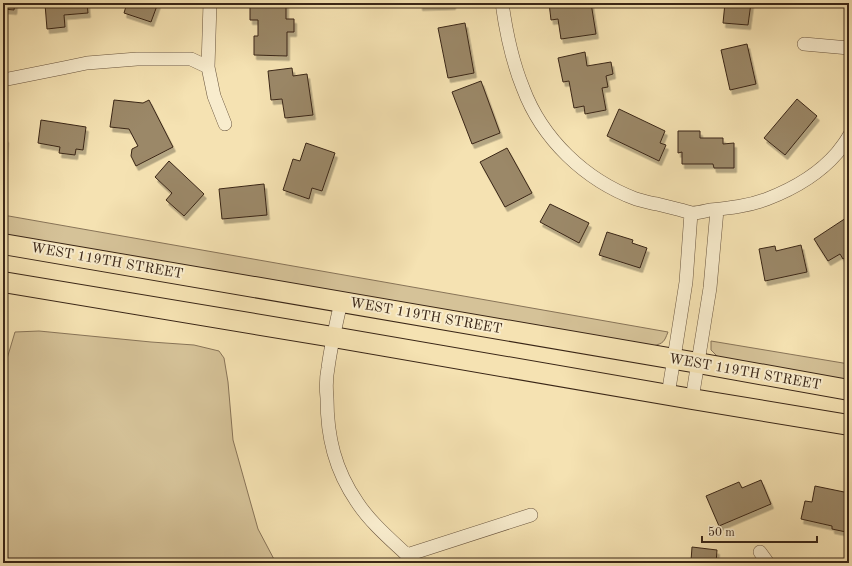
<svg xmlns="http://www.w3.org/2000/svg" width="852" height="566" viewBox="0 0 852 566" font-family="'Old Standard TT',serif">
<defs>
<filter id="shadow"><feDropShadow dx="2.5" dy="4.5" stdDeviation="0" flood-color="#0004"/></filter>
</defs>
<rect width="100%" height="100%" fill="#f5e2b2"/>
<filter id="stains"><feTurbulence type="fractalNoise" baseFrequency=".005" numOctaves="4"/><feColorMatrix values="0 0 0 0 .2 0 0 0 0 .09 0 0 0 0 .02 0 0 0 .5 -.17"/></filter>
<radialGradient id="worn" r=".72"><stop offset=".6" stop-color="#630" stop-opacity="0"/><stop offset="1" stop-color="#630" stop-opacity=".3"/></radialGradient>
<path fill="#d5c298" stroke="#887458" d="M3,215l665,117c-4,10 -4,11 -15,14l-650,-111z
M39,331l112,11 43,3 25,6 5,7 4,24 5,58 25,89 18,34h-268l-5,-69v-122l12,-40z
M711,341l138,23v17l-126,-21 -6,-4 -6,-6z"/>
<path fill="#9b8868" stroke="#3a2617" filter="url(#shadow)" d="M3,3h12l-1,7 -11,-1z
M53,3h34l1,10 -24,2 1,12 -18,2 -2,-25z
M127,3h31l-7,19 -27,-9z
M250,3h36v16h8v13h-7v24l-33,-1v-19h4v-16h-8z
M420,3h33v2l-33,1z
M549,3h42l5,31 -35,5 -3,-20 -7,1z
M725,3h26l-3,22 -25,-2z
M465,23l9,50 -26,5 -10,-50z
M747,44l9,40 -26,6 -9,-40z
M585,52l2,14 24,-4 2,12 -7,2 2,11 -6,1 4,22 -21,4 -1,-8 -10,2 -5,-27 -6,1 -5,-24z
M292,68l1,8 14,-2 6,41 -28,3 -3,-19 -11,1 -3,-29z
M481,81l19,52 -28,11 -20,-52z
M797,99l20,17 -32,39 -21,-17z
M114,100l29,3 6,-3 24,47 -37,19 -5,-10 1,-7 6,-3 -9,-17 -19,-2z
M619,109l46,22 -5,12 6,2 -7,16 -52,-25z
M41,120l45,7 -3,23 -7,-1 -1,6 -16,-2 1,-6 -22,-4z
M678,131h22v7h23v6l11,-1v25h-20l-1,-4h-31v-12l-4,1z
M3,138h3l-2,34h-1z
M306,143l29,10 -13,38 -10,-3 -3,11 -26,-9 10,-31 7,2z
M507,148l25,45 -27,14 -25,-45z
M169,161l35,33 -20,22 -18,-16 6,-7 -17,-16z
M264,184l3,31 -45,4 -3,-30z
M550,204l39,19 -10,20 -39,-21z
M849,216v39l-6,4 -3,-5 -12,7 -14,-22z
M607,232l26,8 -1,3 15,5 -7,20 -41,-13z
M801,245l6,27 -42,9 -6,-32 16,-3 1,5z
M761,480l10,24 -52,22 -13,-30 33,-14 3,6z
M815,486l34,7v27l-3,12 -14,-3v-3l-31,-7 4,-18 7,1z
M692,547l25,3 -1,13h-29v-2h4z"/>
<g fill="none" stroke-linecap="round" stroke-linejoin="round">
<g stroke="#69553e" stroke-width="14">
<path id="street" d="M210,3l-2,64 6,29 11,28
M502,3c4,29 10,58 21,85 19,51 62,92 113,111 7,2 14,4 21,5 8,2 16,4 24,6 3,1 7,2 11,3 6,0 13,-2 18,-3 20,-2 38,-4 57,-11 26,-10 51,-24 70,-46 4,-5 9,-11 12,-17
M804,44l45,4
M3,80l60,-12 24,-5 50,-4h54l17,8
M341,302c-5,22 -10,43 -13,66 -2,10 -2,20 -1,30 0,39 8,72 30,104 13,20 33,37 50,53l124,-40
M668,395l9,-56 9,-57 5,-69
M692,399l18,-111 7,-78
M760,552l8,11"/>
</g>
<g stroke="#3a2617" stroke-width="22">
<path id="primary" d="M3,244l695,119 151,27
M3,282l330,55 359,62 157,26"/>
</g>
<use href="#street" stroke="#f8eccd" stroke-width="13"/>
<use href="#primary" stroke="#f5e2b2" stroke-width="20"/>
</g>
<g text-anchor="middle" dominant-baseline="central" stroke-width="4" stroke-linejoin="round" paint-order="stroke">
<g font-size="14" fill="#3a2617" stroke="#f8eccd">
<text transform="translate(107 261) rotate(10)">WEST 119TH STREET</text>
<text transform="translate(426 316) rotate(10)">WEST 119TH STREET</text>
<text transform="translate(745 372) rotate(10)">WEST 119TH STREET</text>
</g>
</g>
<rect width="852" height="566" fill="none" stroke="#f5e2b2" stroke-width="16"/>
<rect x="4" y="4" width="844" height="558" fill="none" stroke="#3a2617" stroke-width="2"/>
<rect x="8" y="8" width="836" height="550" fill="none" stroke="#3a2617"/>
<path d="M702 536v6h115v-6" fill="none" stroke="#3a2617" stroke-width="2"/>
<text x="708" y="536" font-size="12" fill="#3a2617" stroke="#f8eccd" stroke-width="3" paint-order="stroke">50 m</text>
<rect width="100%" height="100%" filter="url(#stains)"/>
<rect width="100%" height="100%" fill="url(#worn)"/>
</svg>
